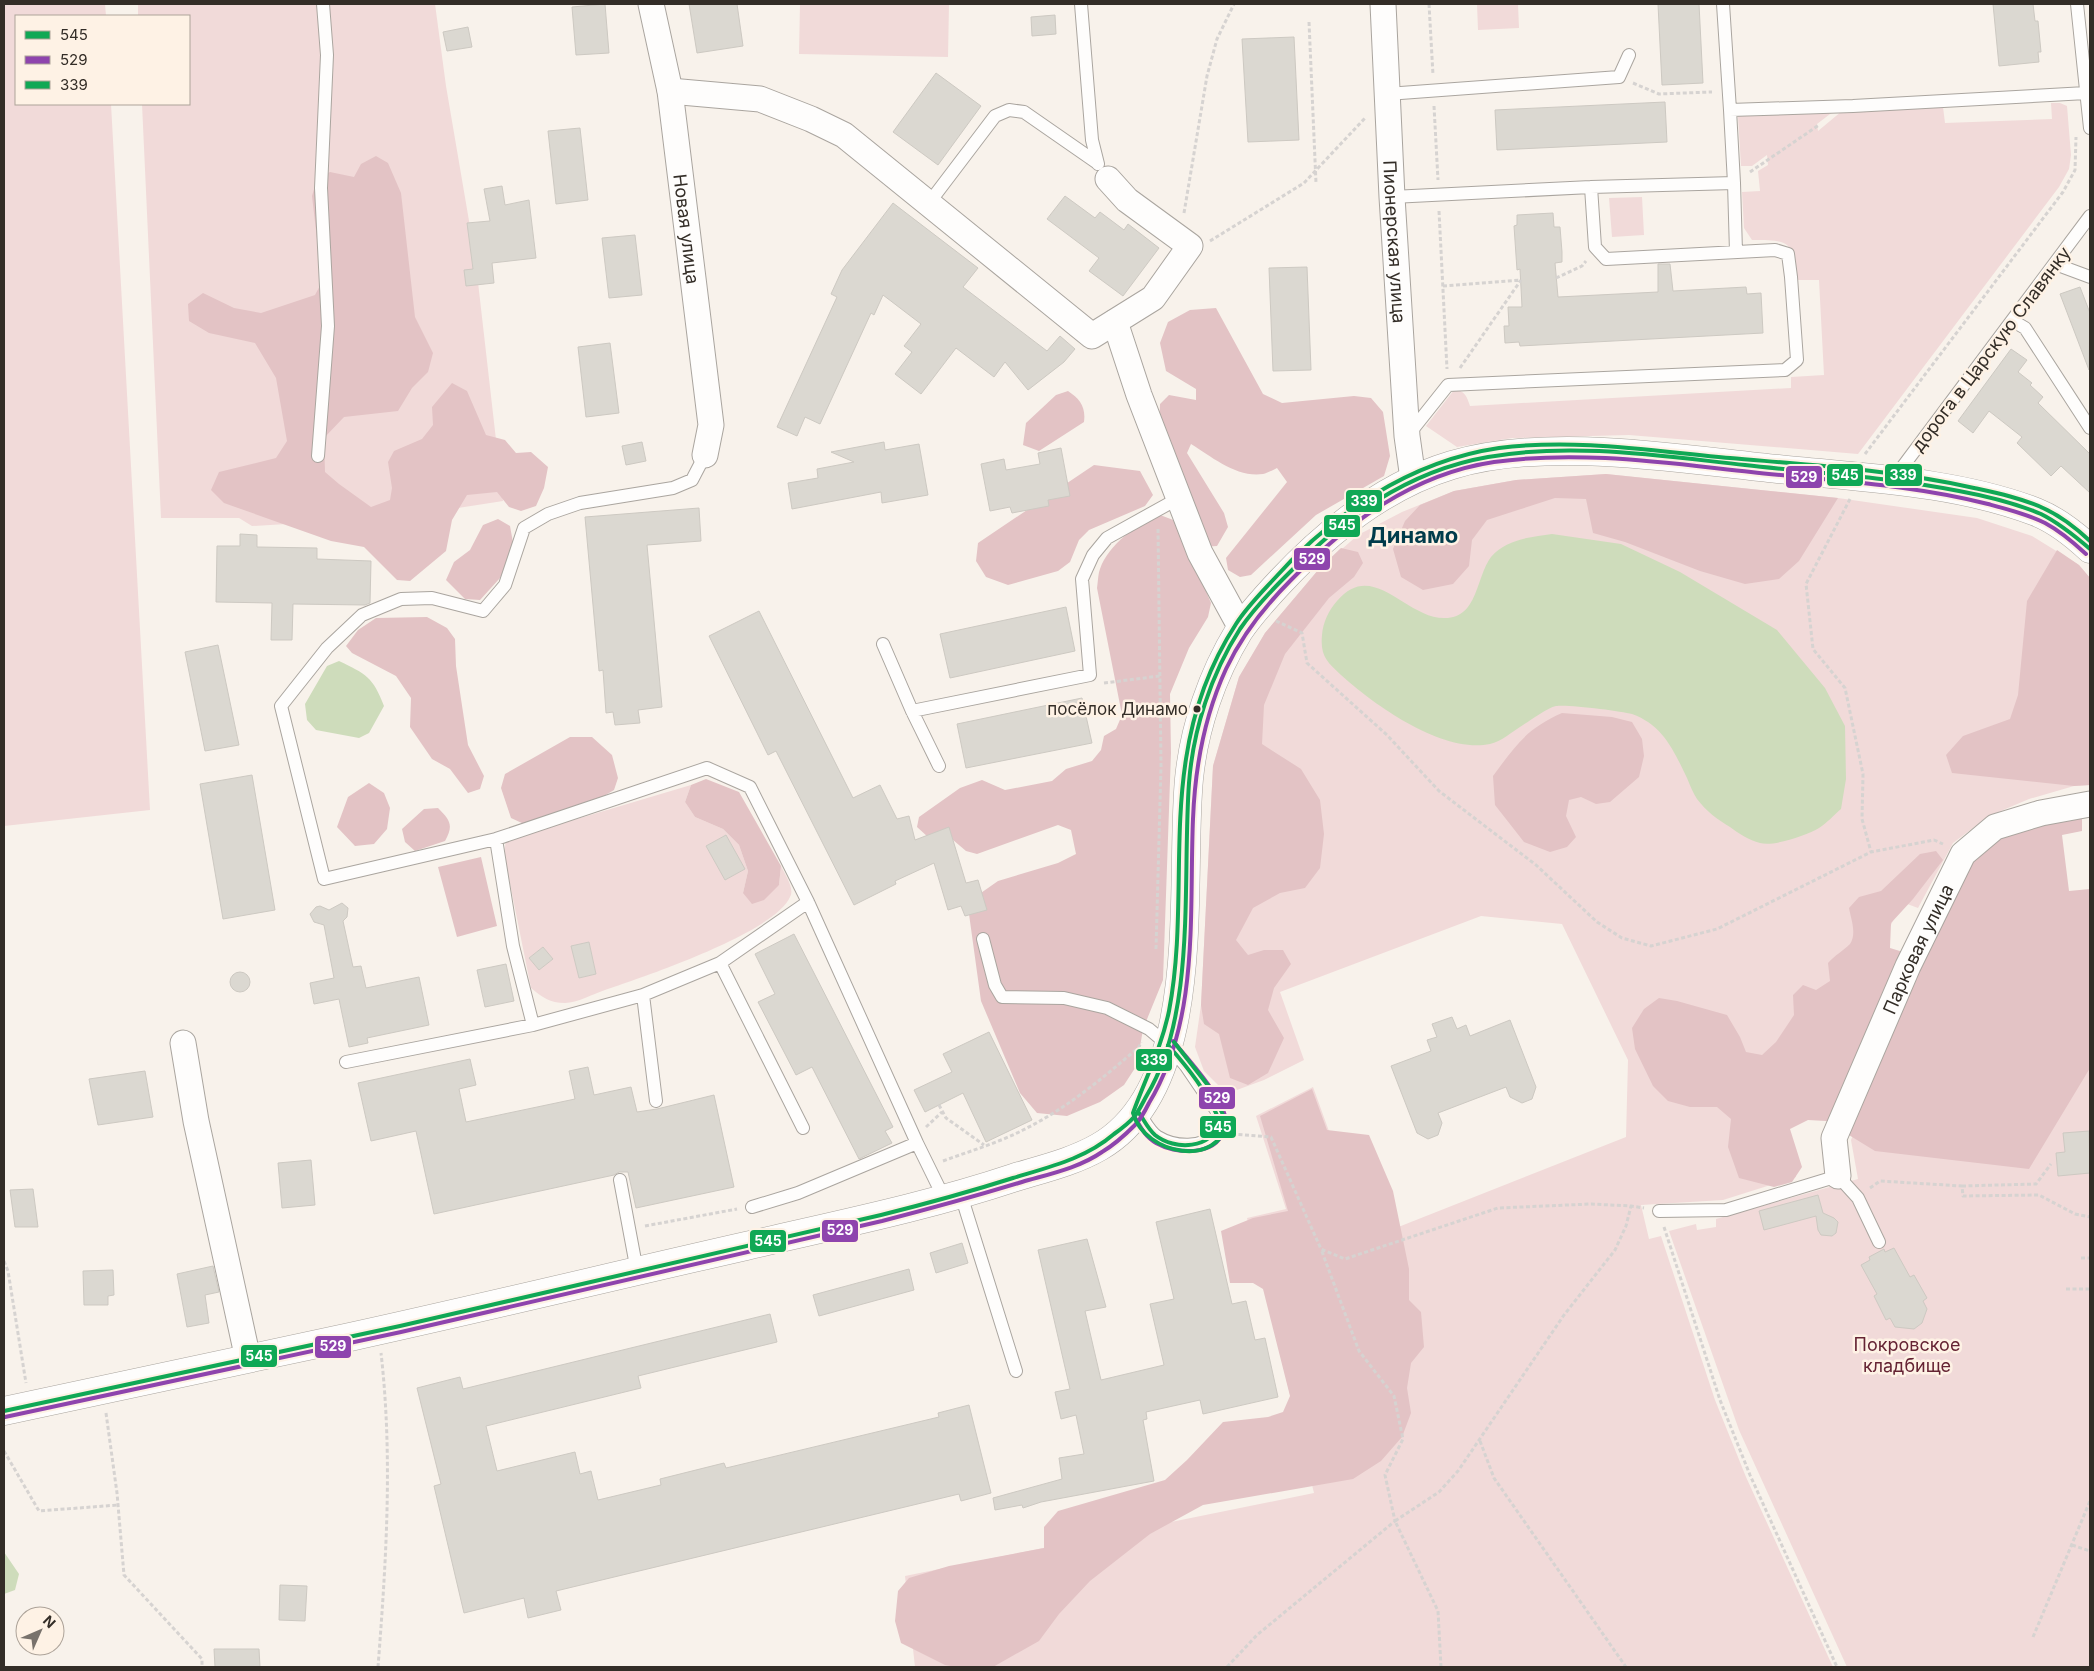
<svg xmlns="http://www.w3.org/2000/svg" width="2094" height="1671" viewBox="0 0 2094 1671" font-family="Inter,sans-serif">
<rect width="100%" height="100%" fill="#f8f2eb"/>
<path fill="#f1dad9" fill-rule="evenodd" d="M4,4h101l1,12h-90v88h95l39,706 -146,16z
M138,4h297l11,82 29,170 28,245 -103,16 -148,9 -13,-8h-78l-19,-414h47v-88h-51z
M800,4h149l-1,53 -149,-3z
M1477,4h41l1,24 -41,2z
M2051,103h9l7,3 4,49 -2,14 -10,18 -201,267 -229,-19 -117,3 -55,9 -31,-21 28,-36c11,0 13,7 16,16l321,-18v-11l33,-2 -5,-95h-22c-4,-39 -7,-40 -45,-40l-8,-12 -2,-36 18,-1 -2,-20 10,-6 -1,-10 -15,11h-11l-3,-50 96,-5 -17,13 1,7 24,-20 101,-4 2,16 107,-4z
M1642,197l2,38 -32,2 -3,-39z
M1606,474l232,24 139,20 55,18 47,29 11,13v207l-16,1 -45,13 -40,17 -36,27 -35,65 -16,-6 -24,50 -94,176 12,49 -73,23 -82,5 8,34 12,-3 54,164 31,77 87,190h-918l-10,-91 409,-83 -67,-275 39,-9 -30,-93 57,-29 55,152 258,-102 2,-77 -66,-136 -81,-8 -201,76 24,68 -40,20 -30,11 -13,-3 -17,-17 -9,-24 6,-42 12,-239 26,-89 26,-44 54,-64 39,-34 44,-23 52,-21 62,-11z
M691,785l-6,17 10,15 28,12 16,16 9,26 -5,22 36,-8 2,-19c4,9 14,22 9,31 -16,36 -147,80 -185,93 -12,4 -28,13 -40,13 -15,0 -23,-6 -34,-15l-27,-134 2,-14zM726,835l19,34 -20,11 -19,-34zM589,942l7,32 -17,4 -8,-32zM543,947l10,12 -14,11 -10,-12z
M2090,952v713l-1,2h-242l-108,-237 -70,-199 27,-7 1,6 19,-3v-8l142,-40 -7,-39 68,-157z"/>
<path fill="#e3c3c5" d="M376,156l12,7 13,30 14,124 18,36 -5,19 -16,16 -14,23 -54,6 -20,21 1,34 14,12 32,23 19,-7 2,-12 -4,-26 6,-11 28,-12 11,-14 -1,-18 20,-24 15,8 19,44 19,5 11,13 15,-1 17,15 -4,21 -8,18 -15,5 -12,-4 -12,-15 -30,3 -15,25 -6,31 -36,30 -13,-1 -33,-33 -33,-6 -107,-38 -13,-13 8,-18 57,-14 11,-17 -11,-63 -21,-35 -46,-10 -20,-12 -1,-17 15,-11 31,15 27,5 54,-18 7,-13 -10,-86 5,-17 13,-7 24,5 7,-13z
M1216,308l47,86 19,9 72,-7 17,2 12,14 7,44 -6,20 -68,39 -65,60 -11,2 -12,-7 -2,-12 61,-76 -10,-14c-4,2 -10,5 -14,6 -26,4 -51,-17 -72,-30l-4,9 37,60 4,14 -11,19 -15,1 -43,-118 1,-25 9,-9 27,5v-11l-30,-18 -6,-28 8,-21 22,-12z
M1068,391c12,8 18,16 16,31l-45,29 -16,-6 3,-22 30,-28z
M1094,465l46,6 13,24 -8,11 -56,24 -10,10 -9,22 -12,9 -50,14 -22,-8 -10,-16 2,-18z
M1606,474l232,24 -39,63 -20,18 -34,5 -45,-13 -75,-29 -32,-9 -7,-34 -31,-1 -68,22 -15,20 -3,26 -16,18 -30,6 -22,-13 -8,-28 12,-28 15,-16 34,-14 62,-11z
M1160,515l16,6 35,82 -3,14 -19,31 -19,46 1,59 -8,227 -20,49 -6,36 -13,20 -24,17 -33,14 -30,-3 -17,-20 -39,-92 -12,-87 9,-19 20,-14 60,-18 18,-9 -5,-24 -13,-5 -81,29 -11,-3 -20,-17 -18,3 -11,-10 2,-10 41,-29 22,-8 23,10 47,-9 14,-12 26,-8 9,-11 3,-14 12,-7 6,-14 -25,-127c1,-6 1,-14 3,-19 9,-25 37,-45 60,-54z
M498,519l12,7 4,22 -14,30 -20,22 -15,-1 -19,-19 8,-18 16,-12 13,-25z
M1341,548l17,4 5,11 -9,14 -25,21 -44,56 -21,51 -2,39 39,25 19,31 4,34 -4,34 -15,20 -25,5 -27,15 -17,32 12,15 16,-5h19l8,14 -17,24 -6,22 16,28 -16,35 -20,12 -18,-7 -11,-44 -15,-10 -3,-19 12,-239 26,-89 26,-44 54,-64z
M2057,550l22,15 11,13v207l-16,1 -122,-13 -6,-18 17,-19 47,-17 8,-24 9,-94z
M427,617l20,11 8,11 1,27 12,79 16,31 -4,13 -12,4 -18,-24 -18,-10 -22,-32 1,-29 -15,-22 -44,-23 -6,-7 12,-16 18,-12z
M1562,713l50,4 20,5 10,17 2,17 -5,21 -29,25 -14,2 -15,-7 -12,3 -3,16 10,21 -9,10 -17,5 -26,-10 -29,-37 -2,-29c23,-31 33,-47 69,-63z
M570,737h22l20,18 6,23 -4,12 -10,6 -80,28 -13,-6 -10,-30 4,-14z
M706,779l33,13 42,74 -2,19 -15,15 -12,4 -9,-11 5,-22 -9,-26 -16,-16 -28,-12 -10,-15 6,-17z
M369,783l15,10 6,15 -3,21 -13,15 -19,2 -18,-19 11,-30z
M438,808c12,12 16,17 7,33l-30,10 -10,-9 -3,-13 22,-20z
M2082,812v19l-20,4 7,56 21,-2v179l-61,101 -154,-18 -49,-30 -18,-1 -18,9 12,38 -10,15 -18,5 -35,-9 -11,-31 3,-28 -14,-12h-27l-22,-6 -15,-15 -18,-37 -3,-21 12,-19 15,-11 18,3 50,14 13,22 6,15 16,3 14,-13 18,-27 -1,-20 10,-10 13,5 14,-9 -2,-18c7,-8 15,-12 22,-19 7,-10 1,-25 -1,-36l10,-11 22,-6 39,-37 16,-3 7,9 -30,39 -22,24 -1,25 13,4 73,-104 31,-13z
M481,857l16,69 -40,11 -19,-70z
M1312,1089l15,41 42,5 24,56 16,78v31l12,12 3,35 -13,16 -4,25 4,25 -9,24 -21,24 -28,18 -150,26 -53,29 -60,47 -31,33 -20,27 -46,26h-37l-11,-2 -44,-22 -6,-22 3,-30 11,-13 40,-12 95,-18v-21l14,-16 107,-31 22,-20 36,-38 45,-5 15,-5 7,-16 -27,-107 -10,-6h-23l-9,-52 32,-13 35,-7 -28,-95z"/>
<path fill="#cedcbb" d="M1552,534l69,10 59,28 97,58 48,58 20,38 1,53 -5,30c-7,6 -14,14 -22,19 -12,7 -45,19 -59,15 -11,-3 -21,-9 -30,-16 -12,-7 -24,-16 -33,-28 -4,-6 -7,-14 -10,-21 -13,-27 -24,-53 -55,-64 -11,-3 -65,-10 -76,-8 -9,2 -25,14 -33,19 -10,6 -22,17 -33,19 -47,10 -116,-39 -149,-69 -14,-13 -21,-19 -19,-40 1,-13 7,-25 15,-34 36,-43 69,18 108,17 33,0 31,-41 46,-61 15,-18 40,-20 61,-23z
M339,661c27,13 34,16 45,45l-15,27 -10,5 -43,-8 -9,-10 -2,-16 22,-38z
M4,1552l15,22 -4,16 -11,4z"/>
<path fill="#dbd8d1" stroke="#cdc9c2" d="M605,4l4,49 -33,2 -4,-48z
M689,4h48l6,42 -46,7z
M1658,4h41l4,79 -41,2z
M1993,4h40l2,17h3l3,31h-3l1,10 -40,4z
M1055,15l1,19 -24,2 -1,-19z
M468,27l4,20 -25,4 -4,-19z
M1294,37l5,103 -51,2 -6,-103z
M936,73l45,33 -43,59 -45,-33z
M1665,102l2,40 -170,8 -2,-40z
M580,128l8,72 -32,4 -8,-73z
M502,186l3,19 24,-5 7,58 -44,5 2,20 -28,3 -2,-16 9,-1 -6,-46 23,-2 -6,-32z
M1065,196l30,22 5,-6 24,18 4,-6 31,24 -36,48 -34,-25 10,-13 -52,-39z
M893,203l85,65 -15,19 84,64 13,-15 15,13 -11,13 -36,28 -23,-28 -11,15 -38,-29 -35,46 -26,-20 17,-22 -8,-6 17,-22 -38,-29 -9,20 -3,-2 -51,111 -15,-7 -8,19 -20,-9 60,-130 -6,-3 11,-24z
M1553,213l1,14h6l2,25v10l-7,1 3,34 100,-5v-28h12l3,27 73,-4 1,7 14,-1 2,40 -243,13 -1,-4 -14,1 -1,-17h5l-1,-19h14l-2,-38 -3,1 -3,-44 3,-1v-10z
M635,235l7,60 -33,3 -7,-60z
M1307,267l4,103 -38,1 -4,-103z
M2080,287l10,26 -1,57 -29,-76z
M610,343l9,70 -33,4 -8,-70z
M2011,349l16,11 -9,12 14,11 -2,2 13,12 -5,6 52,51v39l-29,-27 -10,10 -34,-33 5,-6 -33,-26 -16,22 -15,-12z
M642,442l4,19 -20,4 -4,-19z
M884,442l1,8 34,-6 9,51 -46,8 -1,-11 -89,17 -4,-26 30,-5 -1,-9 37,-7 -23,-10z
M1061,448l9,48 -22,4 1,6 -37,7 -2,-6 -20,4 -9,-47 23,-5 2,11 34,-6 -2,-11z
M699,508l2,33 -54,4 15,162 -24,3 2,13 -25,2 -2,-13 -7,1 -3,-43 -4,1 -14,-154z
M240,534l17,1v12l60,1v11l54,2 -1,42 -5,2 -72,-1 -1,36h-21l1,-37 -56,-1 1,-56h23z
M1066,607l9,44 -125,27 -10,-44z
M759,611l94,187 27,-13 17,34 12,-3 6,24 34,-13 17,56 12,-3 9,30 -22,6 -4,-10 -13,4 -14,-47 -39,18 1,3 -42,21 -78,-154 -8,4 -59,-119z
M218,645l21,100 -34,6 -20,-99z
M1082,698l10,45 -126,25 -9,-44z
M252,775l23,135 -52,9 -23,-135z
M726,835l19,34 -20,11 -19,-34z
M342,903l6,5 -1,9 -4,4 10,46 8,-1 5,22 53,-11 10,48 -62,13 1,5 -19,4 -10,-48 -25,5 -4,-21 24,-5 -10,-53 -10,-3 -4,-8 6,-7 4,-1 9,4z
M794,934l99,193 -8,4 7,12 -33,16 -47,-92 -16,8 -38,-73 17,-8 -20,-40z
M589,942l7,32 -17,4 -8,-32z
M543,947l10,12 -14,11 -10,-12z
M506,964l8,37 -29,6 -8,-37z
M230 982a10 10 0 1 1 20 0a10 10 0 1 1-20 0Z
M1452,1017l5,12 9,-4 4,11 40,-16 26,67 -4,12 -10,4 -12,-6 -4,-10 -68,26 4,10 -4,12 -10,4 -11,-6 -26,-67 40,-15 -4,-11 10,-3 -5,-13z
M989,1032l43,88 -46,22 -23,-49 -38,19 -11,-22 38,-18 -9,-18z
M470,1059l6,26 -17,4 7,33 109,-23 -6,-28 19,-4 6,28 37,-8 6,25 20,-3 57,-14 20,92 -98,21 -8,-36h-9l-5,3 -180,39 -18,-83 -45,10 -13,-58z
M145,1071l8,46 -55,8 -9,-46z
M2089,1131l1,42 -32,3 -2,-23 9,-1 -2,-19z
M311,1160l4,45 -33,3 -4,-45z
M33,1189l5,38h-23l-5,-37z
M1818,1195l5,18 11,5 4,4 -2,11 -4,3 -11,-1 -3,-5 -2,-14 -52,14 -5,-19z
M1210,1209l22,95 14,-3 9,39 10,-2 13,59 -75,17 -3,-14 -54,12 1,7 -4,1 11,61 -113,21 -18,6 -1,-3 -27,5 -2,-12 69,-19 -3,-21 25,-4 -8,-39 -15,4 -6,-27 15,-3 -32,-139 49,-11 19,68 -21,4 16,69 63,-15 -14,-61 24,-5 -18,-77z
M962,1243l6,20 -32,10 -6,-20z
M1894,1248l16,29 4,-2 13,23 -4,3 4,8 -5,14 -8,6 -19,-2 -5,-9 -4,2 -12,-24 3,-2 -16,-29 9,-5 -1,-3 15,-8 1,3z
M213,1266l6,26 -14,3 4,28 -22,4 -10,-53z
M909,1269l5,21 -95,26 -6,-21z
M113,1270l1,25 -6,1v9h-24l-1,-34z
M770,1314l7,28 -139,34 3,12 -155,38 11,45 78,-19 5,22 11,-3 7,29 63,-15 -1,-6 64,-16 2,5 213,-51 -1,-4 31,-8 22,88 -30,8 -2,-7 -403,97 5,19 -33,8 -4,-20 -60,15 -30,-127 7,-2 -24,-96 43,-11 3,12z
M280,1585l27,1 -2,35 -26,-1z
M214,1649h45l1,18h-45z"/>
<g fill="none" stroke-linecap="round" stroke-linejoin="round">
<g stroke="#aaa59f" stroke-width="14">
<path id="lane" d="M1081,4l11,136 6,24
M1723,4l7,106
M2077,4l13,124
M1387,94l232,-17 10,-22
M1734,183l2,69
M1392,197l199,-10 143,-4 -4,-73 123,-4 233,-13
M929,203l66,-87 14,-6 15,2 72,50
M2055,264l35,13
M2013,321l12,7 65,100
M1409,434l39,-49 337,-15 12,-10 -6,-83 -3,-23 -13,-4 -169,9 -11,-12 -4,-60
M705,455l-13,25 -19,8 -93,15 -32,11 -24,14 -19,57 -22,26 -51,-13 -31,1 -39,16 -35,33 -46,58 43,173 172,-40 211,-71 43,19 58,115 109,241
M318,456l10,-130 -7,-138 6,-133 -4,-51
M1892,481l198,-265
M883,644l29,67 27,55
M912,711l178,-36 -8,-96 11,-24 14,-17 72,-40
M496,839l17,107 20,79
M983,939l12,46 7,12 62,1 43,10 42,21 19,16 18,21 30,44 4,12c-1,3 -2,8 -4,11 -13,16 -42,14 -58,4 -8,-4 -14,-17 -19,-24
M720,963l83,165
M643,995l13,106
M346,1062l187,-37 110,-30 77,-32 88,-61
M620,1180l17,91
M961,1195l55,176
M752,1207l46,-14 119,-50 28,57
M1659,1211l67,-1 112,-34 20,22 21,44"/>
</g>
<g stroke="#aaa59f" stroke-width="27">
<g id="street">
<path id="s1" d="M651,4l19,87 41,334 -6,30"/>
<path id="s2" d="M1383,4l9,193 15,239 6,43"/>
<path d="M670,91l90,8 51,20 33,16 248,201 61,-38 37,-52 -63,-46 -19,-21"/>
<path d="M1115,322l24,73 61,158 41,75"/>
<path d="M183,1043l13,78 52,238"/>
<path id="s3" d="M1838,1176l-4,-38 74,-172 55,-112 32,-27 46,-14 49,-9"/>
</g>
</g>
<g stroke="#aaa59f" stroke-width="29">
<path id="secondary" d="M4,1411c115,-25 231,-49 346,-74 132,-29 264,-61 396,-91 90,-21 180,-39 267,-68 29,-9 60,-16 86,-31 107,-61 80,-263 90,-368 5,-51 23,-104 50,-148 12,-18 27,-34 42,-50 47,-50 104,-96 171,-116 97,-29 227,-6 326,4 86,9 177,12 258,43 20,8 39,23 54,37"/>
</g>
<path stroke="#d6d3d1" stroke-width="3" stroke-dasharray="4 2.5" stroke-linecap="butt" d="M1429,4l4,71
M1309,22l7,161
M1633,83l26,11 53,-2
M1434,106l4,74
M1750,172l69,-47
M1439,211l8,158
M1184,213l23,-137 10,-37 17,-35
M1210,241l94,-58 62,-66
M1556,278l26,-12 4,-5
M1443,286l77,-6
M1460,368l61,-88
M1865,454l198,-262 12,-22 1,-33
M1850,499l-44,85 7,65 32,39 18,86 -1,45 9,33
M1276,621l26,12 5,30 80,72 52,56 97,74 61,57 25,16 29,8 66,-17 154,-77 63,-12 9,4
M1104,683l56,-7
M1156,949l5,-183 -3,-238
M939,1105l7,13 38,27
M926,1127l16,-15
M1232,1134l39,3 50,112 24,10 153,-51 93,-4 40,2 13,2
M943,1161c27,-10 55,-18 80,-31 43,-21 80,-52 116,-83l2,-5
M1962,1186l74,-2 15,-20
M1870,1188l10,-7 82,5 1,10 76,-1 36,19 15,3
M645,1226l92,-17
M1664,1227l56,173 30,75 87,192
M2081,1258h9
M4,1261l4,10 18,112
M2066,1289h24
M106,1413l11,80 7,82 78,84v8
M1480,1441l14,37 132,189
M4,1451l35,60 79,-6
M2072,1545l18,6
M2033,1637l57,-136
M378,1667c8,-104 15,-209 3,-314
M1227,1667l30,-32 138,-114 -10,-46 18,-36 -9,-43 -35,-45 -38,-102
M1441,1667l-3,-56 -43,-90 44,-29 19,-21 106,-156 51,-65 11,-24 5,-20"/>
<use href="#lane" stroke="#fefdfc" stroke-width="12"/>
<use href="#street" stroke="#fefdfc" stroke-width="25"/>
<use href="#secondary" stroke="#fefdfc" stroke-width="28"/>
<g stroke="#fef2e5" stroke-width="8">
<path id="bus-1" d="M1139,1113c5,7 9,16 16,22 20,16 57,14 65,-13 -12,-29 -31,-53 -52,-77
M4,1411l396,-85 481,-111c44,-11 88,-23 132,-37 36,-11 72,-19 101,-44 7,-5 15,-11 20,-17 5,-6 9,-15 13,-22 50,-83 35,-217 42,-312 4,-53 22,-109 51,-154 13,-19 29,-36 45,-52 56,-58 122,-106 203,-120 85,-15 173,-1 257,8 71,8 143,12 214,26 27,5 56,12 82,23 18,9 34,22 49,35"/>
</g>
<g stroke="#fef2e5" stroke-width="8">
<path id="bus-2" d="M1134,1116c6,10 11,21 22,27 19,11 58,14 68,-12 1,-3 3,-7 2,-11 -4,-24 -37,-60 -53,-79
M5,1417l396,-85 481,-111c47,-12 94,-25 140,-39 27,-8 57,-14 80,-30 12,-7 24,-18 33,-27 6,-6 10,-14 14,-22 51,-84 40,-190 44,-284 2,-52 11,-102 33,-150 16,-34 38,-62 65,-89 56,-57 122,-106 203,-118 86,-12 172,1 257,10 79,9 160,12 237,32 19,5 39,10 57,19 15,8 28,19 41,31"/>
</g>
<g stroke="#fef2e5" stroke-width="8">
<path id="bus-3" d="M1174,1042l36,46 16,33c-5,47 -81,35 -93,-8 13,-36 28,-64 36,-102 16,-83 4,-169 17,-252 7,-47 24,-95 50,-135 10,-16 24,-30 37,-44 59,-66 137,-119 226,-132 77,-10 154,3 231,10 81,7 164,12 244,30 23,5 47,10 69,20 18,8 33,20 47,33"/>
</g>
<use href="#bus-1" stroke="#10a855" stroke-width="4"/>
<use href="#bus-2" stroke="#8e44ad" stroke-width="4"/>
<use href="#bus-3" stroke="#10a855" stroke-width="4"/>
</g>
<circle fill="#332d27" stroke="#fef2e5" stroke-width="2" cx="1197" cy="709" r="4.5"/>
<g text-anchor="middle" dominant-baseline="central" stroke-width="5" stroke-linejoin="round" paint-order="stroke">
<g font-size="17" fill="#332d27" stroke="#fef2e5" text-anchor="end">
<text x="1188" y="709">посёлок Динамо</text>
</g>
<g font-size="18" fill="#332d27" stroke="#fef2e5">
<text stroke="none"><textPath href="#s1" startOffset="228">Новая улица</textPath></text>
<text stroke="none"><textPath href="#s2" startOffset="238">Пионерская улица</textPath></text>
<text transform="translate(1991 349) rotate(-53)">дорога в Царскую Славянку</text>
<text stroke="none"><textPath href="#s3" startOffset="245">Парковая улица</textPath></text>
</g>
<g font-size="18" fill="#652434" stroke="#fef2e5">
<text x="1907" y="1344">Покровское<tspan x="1907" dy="21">кладбище</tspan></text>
</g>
<g font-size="22" font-weight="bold" fill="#013c4b" stroke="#fef2e5">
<text x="1413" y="535">Динамо</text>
</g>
</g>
<g stroke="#fef2e5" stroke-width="2">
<rect x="1826" y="463" width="38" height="24" rx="5" fill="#10a855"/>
<rect x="1884" y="463" width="39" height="24" rx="5" fill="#10a855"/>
<rect x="1785" y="465" width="38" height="24" rx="5" fill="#8e44ad"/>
<rect x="1345" y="489" width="38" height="24" rx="5" fill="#10a855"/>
<rect x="1323" y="514" width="38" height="24" rx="5" fill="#10a855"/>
<rect x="1293" y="547" width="38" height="24" rx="5" fill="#8e44ad"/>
<rect x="1135" y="1048" width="38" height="24" rx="5" fill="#10a855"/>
<rect x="1198" y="1086" width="38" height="24" rx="5" fill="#8e44ad"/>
<rect x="1199" y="1115" width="38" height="24" rx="5" fill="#10a855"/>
<rect x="821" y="1219" width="38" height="24" rx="5" fill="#8e44ad"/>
<rect x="749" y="1229" width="38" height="24" rx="5" fill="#10a855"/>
<rect x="314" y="1335" width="38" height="24" rx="5" fill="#8e44ad"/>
<rect x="240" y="1344" width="38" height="24" rx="5" fill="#10a855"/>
</g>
<g font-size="14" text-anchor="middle" font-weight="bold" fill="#fff">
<text x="1845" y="480">545</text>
<text x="1903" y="480">339</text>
<text x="1804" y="482">529</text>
<text x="1364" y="506">339</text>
<text x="1342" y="530">545</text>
<text x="1312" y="564">529</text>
<text x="1154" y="1065">339</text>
<text x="1217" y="1103">529</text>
<text x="1218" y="1132">545</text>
<text x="840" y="1235">529</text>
<text x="768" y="1246">545</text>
<text x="333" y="1351">529</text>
<text x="259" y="1361">545</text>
</g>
<rect width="2094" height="1671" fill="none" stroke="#332d27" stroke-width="10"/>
<rect x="15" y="15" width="175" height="90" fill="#fef2e5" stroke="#ada399"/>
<rect x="25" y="31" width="25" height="8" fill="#10a855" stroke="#ada399"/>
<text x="60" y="40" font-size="15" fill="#332d27">545</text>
<rect x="25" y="56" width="25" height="8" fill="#8e44ad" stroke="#ada399"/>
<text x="60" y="65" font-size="15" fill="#332d27">529</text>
<rect x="25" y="81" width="25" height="8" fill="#10a855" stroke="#ada399"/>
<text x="60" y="90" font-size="15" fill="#332d27">339</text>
<g transform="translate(40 1631) rotate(45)"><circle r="24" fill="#fef2e5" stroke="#ada399"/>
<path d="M0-4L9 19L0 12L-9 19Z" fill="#78726c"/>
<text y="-8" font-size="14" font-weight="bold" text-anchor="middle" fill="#332d27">N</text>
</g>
</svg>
